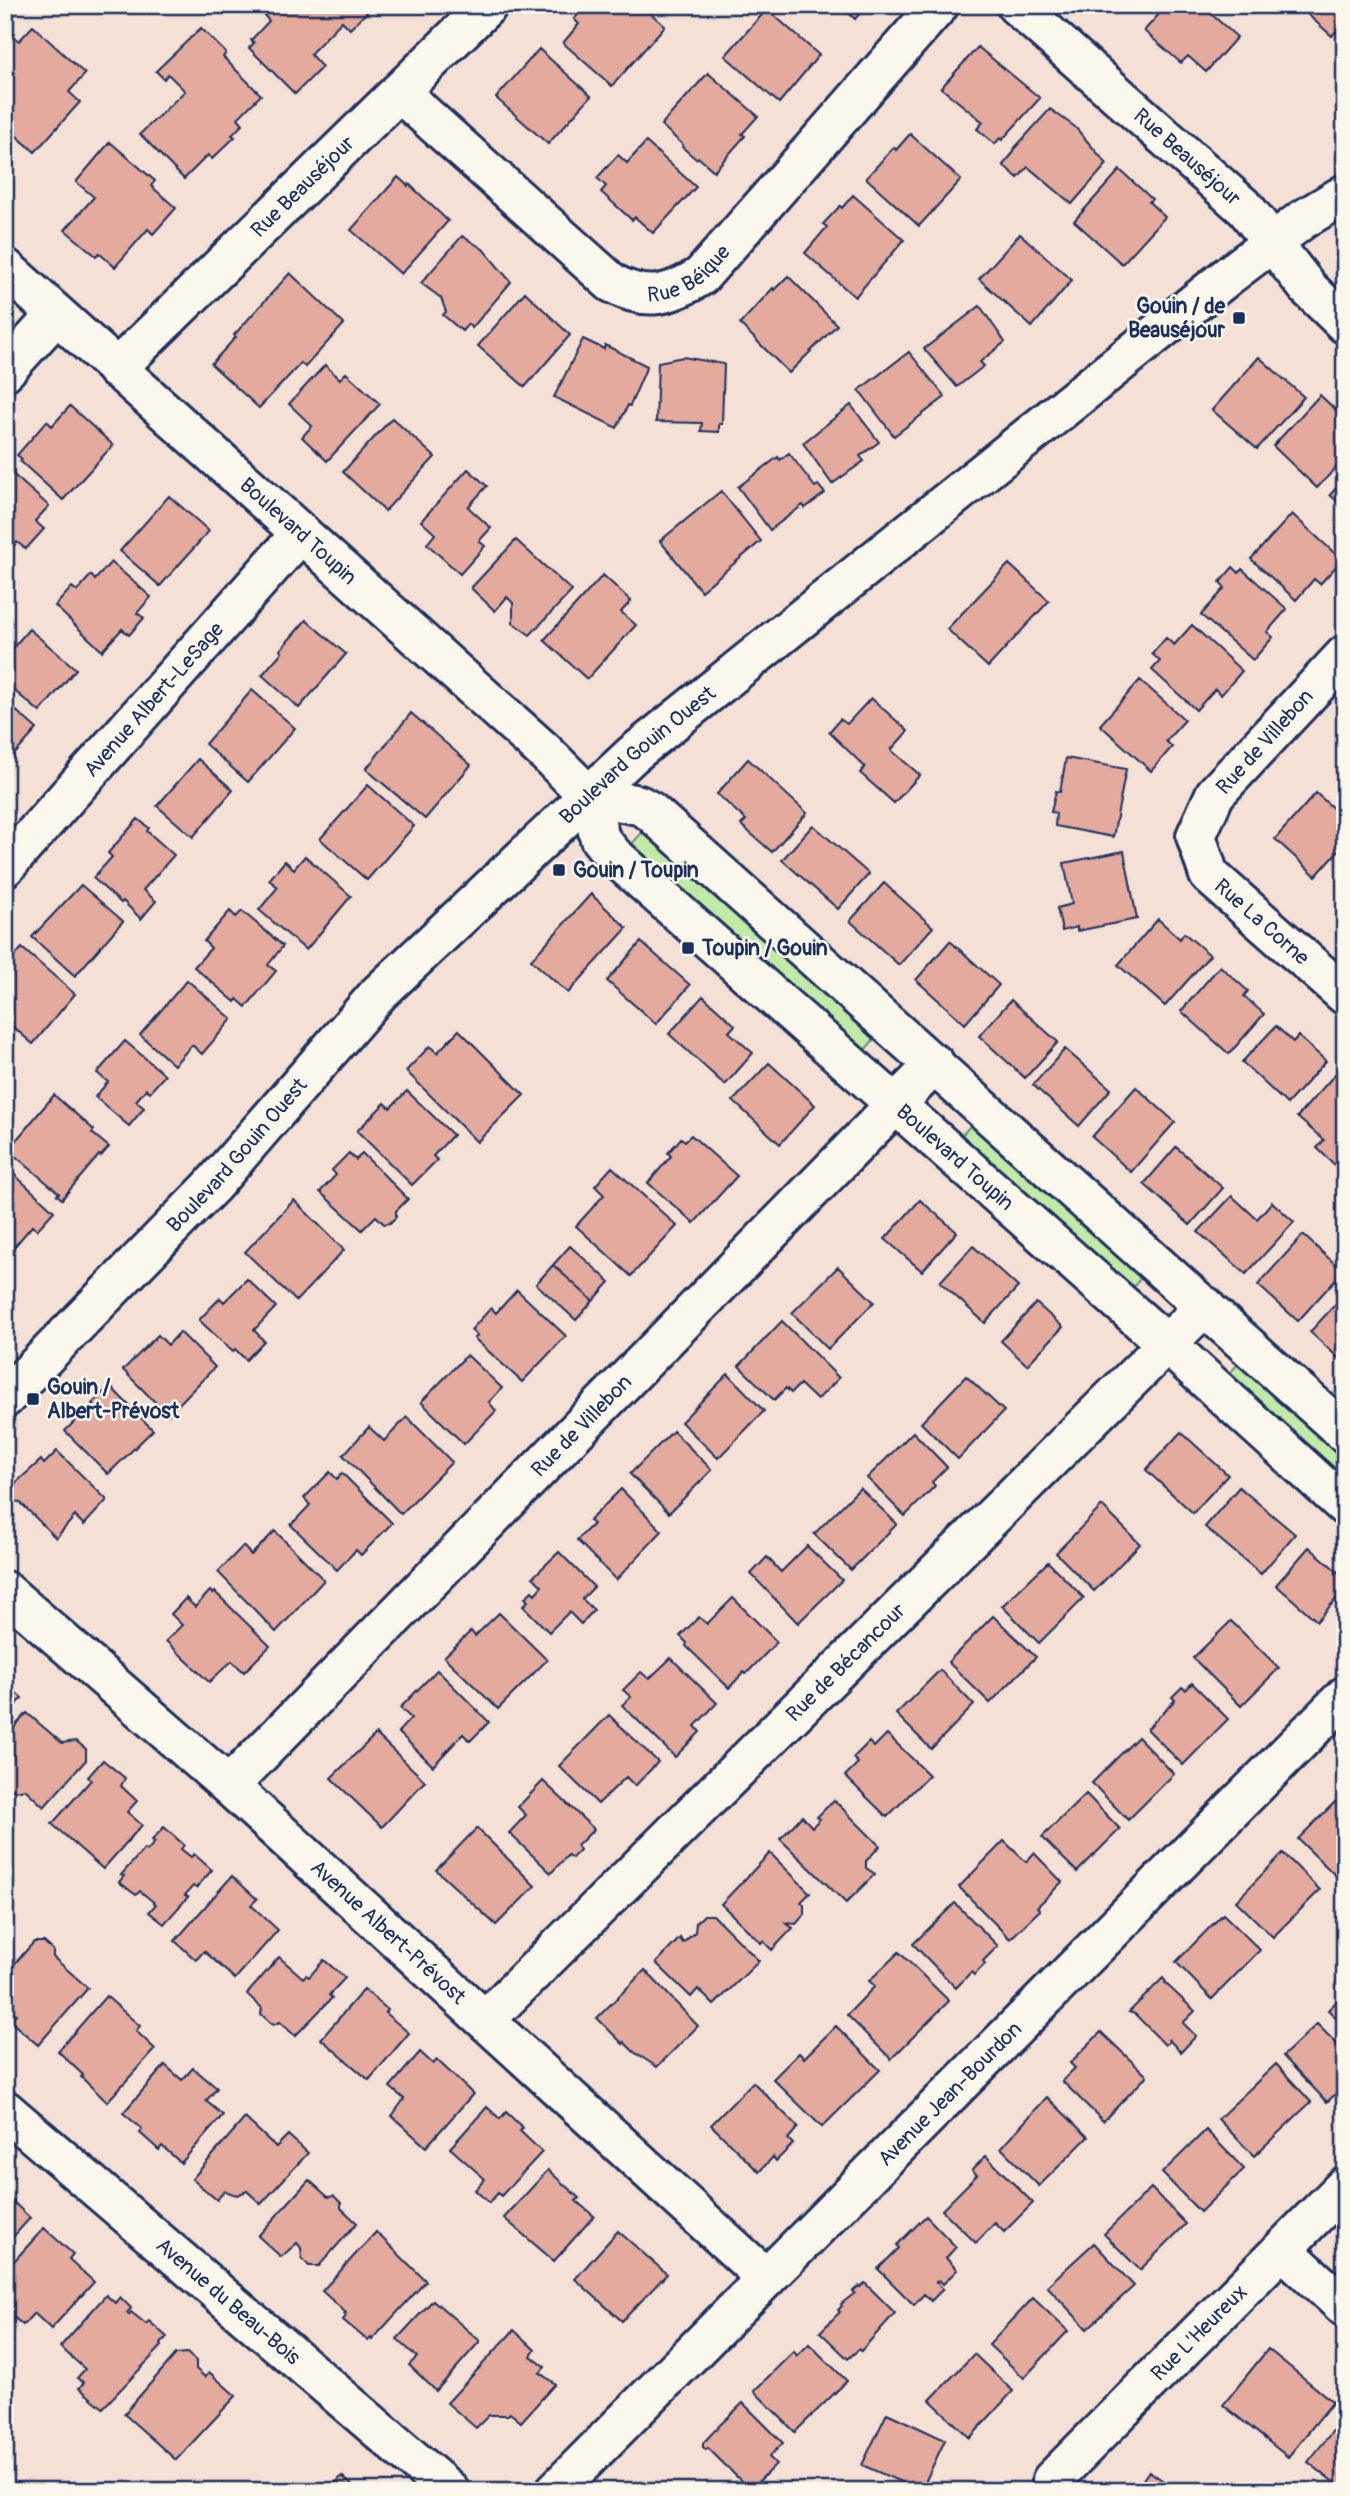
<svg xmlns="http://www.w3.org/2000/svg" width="1350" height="2496" viewBox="0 0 1350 2496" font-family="Pangolin,sans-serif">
<rect width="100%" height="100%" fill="#f4e0d4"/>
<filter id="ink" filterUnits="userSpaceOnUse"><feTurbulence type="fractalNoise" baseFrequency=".0143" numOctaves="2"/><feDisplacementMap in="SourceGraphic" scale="14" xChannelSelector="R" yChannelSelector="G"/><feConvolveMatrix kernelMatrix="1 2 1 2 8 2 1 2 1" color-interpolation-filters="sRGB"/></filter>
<g filter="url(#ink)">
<path fill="#c0eaa6" stroke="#6e8c82" stroke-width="2" d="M649,825l231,208 -19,21 -232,-207z
M977,1119l170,152 -19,22 -172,-152z
M1244,1358l101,91v39l-121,-109z"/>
<path fill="#e3aa9d" stroke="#1b2f5e" stroke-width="2" d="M263,5h104l3,4 -20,20 -8,-8 -32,33 12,13 -27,27 -46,-46 5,-5 -3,-3 18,-19 -10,-12z
M587,5h54l24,21 -53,60 -49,-43 16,-19 -5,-5z
M840,5h27l-12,14z
M1167,5h34l36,32 -31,35 -18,-16 -7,7 -37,-32z
M1297,5h48v24l-4,-3 -9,10z
M767,9l52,46 -40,48 -54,-47z
M33,26l52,48 -16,18 11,10 -45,50 -30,-26v-7l6,-7 -6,-6v-65l6,-6 8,6z
M201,28l25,25 -3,4 38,38 -23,23 5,6 -11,11 3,2 -23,22 -4,-4 -24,24 -44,-45 45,-43 -17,-17 -4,5 -8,-8z
M978,47l62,51 -38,42 -2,-2 -5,6 -18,-15 6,-7 -42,-34z
M539,49l52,47 -43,48 -52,-46z
M708,73l50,43 -16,18 3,2 -31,35 -16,-14 -2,2 -14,-12 1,-2 -22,-20z
M1050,109l25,18 32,37 -35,40 -44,-37 -10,11 -15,-13 11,-13 -1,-2z
M910,134l51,46 -42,46 -53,-48 28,-31 2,3z
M110,142l45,39 -4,5 25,22 -23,26 -5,-5 -33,38 -16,-14 -3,3 -31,-26 29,-33 -18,-15z
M646,142l50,45 -43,46 -18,-16 -3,3 -31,-28 5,-6 -9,-8 21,-23 9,8z
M1120,170l32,29 -3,3 16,15 -43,47 -48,-43z
M398,177l10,9 1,-2 39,37 -47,53 -50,-44z
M853,195l51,45 -49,57 -50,-44 22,-26 -4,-3 17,-18 2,2z
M1020,234l52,46 -40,47 -53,-48z
M462,236l21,13 28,33 -39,46 -4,-4 -6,7 -19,-16 3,-3 -5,-14 -20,-15z
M290,273l54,51 -39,43 -4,-4 -42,45 -48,-44 25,-27 -2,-2z
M788,276l49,49 -48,48 -49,-49 33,-36 1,2z
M525,292l45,43 -45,52 -47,-41z
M980,306l25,36 -25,20 4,4 -27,21 -33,-38z
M583,339l21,10 1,-4 42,21 -17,40 -2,-1 -11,23 -63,-31z
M909,352l36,45 -51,39 -35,-46z
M683,357l41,7 -2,60h-3v8l-18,-1 1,-8 -46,-1 2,-60z
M1259,357l45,40 -47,52 -45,-39z
M325,365l15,14 6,-6 34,31 -53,57 -25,-24 10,-11 -23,-22z
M1320,395l25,24v39l-28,30 -44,-42z
M851,405l28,37 -19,14 4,5 -32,23 -29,-41z
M70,406l43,39 -50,55 -43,-39 2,-2 -5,-4 30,-34 5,5z
M392,418l43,39 -50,54 -42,-39z
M789,453l26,34 3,-2 7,8 -20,15 -2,-3 -33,25 -32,-43 40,-30 2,3z
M7,469l42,37 -14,15 9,8 -18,20 -9,-7 -12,13v-84z
M468,469l19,17 -19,21 23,21 -12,13 6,5 -25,28 -33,-30 8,-10 -14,-13z
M1345,478v30l-15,-13z
M721,491l40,50 -60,50 -41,-50z
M169,496l40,35 -49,55 -40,-35z
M1292,514l50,46 -22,24 -6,-5 -18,21 -45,-41z
M516,540l56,51 -42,44 -17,-12v-20l-6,-6 -12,14 -24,-23z
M111,562l40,35 -14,16 7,5 -15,17 -7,-6 -20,22 -47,-45 17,-19 5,4 14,-16 4,5z
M1009,564l40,37 -61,66 -41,-38z
M1233,567l6,6 3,-4 45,40 -20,23 6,5 -20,23 -52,-45 24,-27 -5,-6z
M603,575l28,26 -10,11 15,13 -49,54 -43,-39z
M306,620l40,34 -47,54 -37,-33 20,-23 -2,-2z
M1192,625l50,46 -21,24 -6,-6 -19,21 -44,-40 8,-9 -8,-7 14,-16 8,7z
M29,629l47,40 -36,43 -35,-29v-26z
M1140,680l45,40 -19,21 6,6 -21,24 -51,-46z
M252,690l43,38 -47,54 -43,-38z
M871,698l37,33 -17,19 29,25 -26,28 -34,-30 5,-6 -36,-35 11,-13 7,5z
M5,701l32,28 -32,36z
M411,713l60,52 -46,54 -59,-50z
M1066,758l60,11 -13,68 -58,-11 1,-13 -5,-1 5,-21 4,1z
M198,759l35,31 -40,47 -36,-31z
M748,759l59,54 -35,39 -31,-27 5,-5 -29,-26z
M368,785l46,41 -47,54 -47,-41z
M1316,793l29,26v24l-29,33 -41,-37z
M138,819l11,9 -2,3 27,24 -31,35 13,11 -15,18 -18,-18 -2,2 -28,-25 19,-21 -4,-4z
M813,825l56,49 -31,35 -56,-49z
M1124,851l13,68 -60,12v-4l-15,4 -5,-23 15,-4 -8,-41z
M305,856l46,40 -45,54 -47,-40 19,-23 -9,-7 16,-19 9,8z
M884,883l49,44 -34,38 -49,-44z
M81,885l42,36 -48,55 -43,-39z
M591,894l36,34 -59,65 -37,-33z
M230,911l6,6 6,-6 41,35 -15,19 8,6 -30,36 -9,-8 -2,3 -41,-35 17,-19 -7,-7z
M1158,919l22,20 4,-6 26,22 -45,51 -47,-41z
M950,941l49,44 -34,39 -49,-44z
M641,942l49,43 -34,39 -49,-43z
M22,948l53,46 -42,50 -28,-24v-53z
M1220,966l28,25 -4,5 20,18 -35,40 -48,-43z
M187,980l45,39 -30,35 -10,-9 -18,20 -34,-30z
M703,996l32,29 -6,7 24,21 -28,32 -56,-51z
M1011,1000l47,42 -33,36 -46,-42z
M1276,1026l17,16 5,-6 28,25 -39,43 -45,-42z
M459,1030l65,65 -47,47 -71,-71 24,-25 7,7z
M125,1041l40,34 -15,17 -4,-3 -10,12 8,7 -15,18 -34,-29 13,-15 -11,-9z
M1065,1049l46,40 -32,37 -46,-41z
M769,1063l46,42 -35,39 -47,-43z
M1338,1071l7,6v83l-7,8 -21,-20 7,-8 -27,-23z
M1136,1087l39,35 -44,50 -39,-35z
M407,1091l46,44 -20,21 4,4 -25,25 -55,-54 28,-28 5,5z
M54,1095l40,35 -2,3 17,14 -8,9 -2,-1 -37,44 -5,-4 2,-2 -51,-43z
M691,1135l46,41 -43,47 -46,-40 23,-27 -3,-3 13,-15 4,3z
M1176,1147l47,41 -33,37 -46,-41z
M349,1153l7,7 6,-7 46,46 -12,12v6l-6,6 -6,1 -8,-8 -14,14 -42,-38 16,-17 -4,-5z
M5,1166l49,45 -17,19 -5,-4 -23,27 -4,-3z
M612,1167l65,59 -46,50 -55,-50 28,-31 -9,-9z
M1232,1196l25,23 15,-17 22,20 -48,52 -48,-42z
M294,1200l50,50 -48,51 -51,-49z
M920,1200l37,32 -35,39 -37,-32z
M1303,1235l40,36 -45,50 -40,-36z
M570,1246l40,36 -17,19 -40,-36z
M973,1246l45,41 -33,36 -45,-41z
M553,1265l40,36 -17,19 -40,-36z
M838,1267l36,35 -46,47 -36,-36z
M247,1279l29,28 -22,23 10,11 -18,19 -11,-11 -2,3 -34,-32 21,-22 4,4z
M517,1290l49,46 -44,46 -48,-44 3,-2 -6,-6 20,-22 5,5z
M1343,1296l2,2v66l-35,-32z
M1036,1303l27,24 -36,38 -26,-24z
M782,1321l57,57 -22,22 -17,-16 -9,9 -5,-5 -12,12 -35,-34z
M180,1332l35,35 -47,48 -45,-45 35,-35 10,10z
M467,1355l35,33 -13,14 7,9 -32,33 -43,-42z
M728,1374l36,37 -46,47 -37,-36z
M966,1376l38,35 -46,48 -37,-36z
M110,1386l43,44 -45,44 -43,-43 16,-16 3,2 11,-10 -3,-3z
M407,1417l45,45 -51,52 -58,-59 26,-28 15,14z
M673,1431l39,39 -43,43 -39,-39z
M913,1432l34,35 -15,15 3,4 -30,30 -38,-38z
M1181,1432l47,43 -35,38 -47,-43z
M57,1451l50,49 -23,25 -9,-9 -19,22 -35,-35 -8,-3 -4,-6 1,-6 31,-28 3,4z
M330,1472l7,7 5,-6 50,50 -31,32 -5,-5 -19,20 -46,-45 19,-20 -6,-7z
M1239,1487l56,47 -34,40 -56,-47z
M860,1488l37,36 -46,46 -37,-36z
M621,1489l41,42 -46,49 -39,-40 16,-16 -4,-3z
M1102,1506l38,38 -46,47 -38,-38z
M275,1531l49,49 -48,52 -58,-60 25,-26 8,9z
M807,1546l35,34 -44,43 -47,-49 16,-17 14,15z
M1309,1547l36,31v11l-28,32 -41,-36z
M559,1552l35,35 -12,12 12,11 -13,14 -12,-12 -20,20 -26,-26 5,-5 -3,-3 7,-7 3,3 7,-8 -9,-9z
M1048,1562l36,36 -45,45 -37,-37z
M210,1591l3,3 2,-2 55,54 -26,26 -12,-11 -23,21 -43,-41 16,-16 -11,-11 15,-16 9,9z
M733,1598l44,44 -31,32 -2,-2 -15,16 -43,-42 1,-3 -7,-7 19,-19 8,7z
M499,1613l48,47 -49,49 -54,-52 27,-26 4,5z
M993,1616l43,41 -46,46 -42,-41z
M1231,1621l48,47 -38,38 -48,-48z
M671,1658l46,45 -22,23 5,6 -25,25 -53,-52 9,-8 -8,-7 18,-18 8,7z
M437,1670l52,52 -19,19 -7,-7 -30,32 -35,-34 13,-14 -11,-10z
M940,1670l34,35 -43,44 -35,-35z
M5,1683l17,15 -17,21z
M1192,1683l36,36 -45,46 -36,-36 28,-29 -3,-3 10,-10 4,3z
M27,1713l35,30 14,-2 10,8v11l-42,47 -19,-18 -11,2 -7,-6 -2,2v-50z
M609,1715l49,47 -23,24 -9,-9 -28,27 -39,-38z
M376,1734l49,47 -43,46 -51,-49z
M887,1734l42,41 -42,42 -42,-41 13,-13 -5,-5 16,-16 5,5z
M1138,1737l36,37 -46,46 -36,-37z
M103,1760l22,18 -4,8 16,15 -10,11 15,13 -39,44 -51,-45 39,-44 -3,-3z
M543,1781l51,48 -17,17 3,4 -8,8 -4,-3 -17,18 -42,-40 17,-18 -8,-8z
M1345,1792v84l-3,-2 -4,4 -40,-39z
M1086,1794l34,35 -43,43 -35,-35z
M834,1800l46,46 -14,15v7l9,6 -29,29 -66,-64 22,-23 10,11 8,-8 -3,-2z
M164,1827l20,18 -3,4 10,8 3,-3 18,16 -16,18 -3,-2 -8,9 3,2 -24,27 -15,-12 7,-8 -16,-13 -4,4 -17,-13 5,-6 -3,-1 23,-26 3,2 8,-9 -3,-2z
M477,1828l58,58 -39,39 -60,-55z
M1004,1841l22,21 8,-9 28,29 -25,25 3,3 -30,29 -51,-52z
M770,1853l40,40 -9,9 3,3v10l-8,9 -10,-1 7,5 -21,22 -9,-9 -2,2 -40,-39z
M1283,1853l37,37 -47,47 -37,-36z
M232,1876l25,23 -6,6 27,25 -43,49 -31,-28 -8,9 -21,-19z
M955,1903l43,43 -15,15 2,3 -11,11 -3,-3 -15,16 -43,-44z
M1223,1914l37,36 -48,49 -36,-37z
M704,1915h9l46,46 -45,44 -16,-16 -7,8 -35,-34 24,-25 3,5 12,-11 1,-9z
M34,1942h10l9,8v7l35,31 -50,57 -28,-24 6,-7 -4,-3 -7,1v-38z
M899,1952l50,49 -58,58 -44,-44 28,-29 -6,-5z
M279,1957l24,21 3,-3 3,2 15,-17 21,18 -16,17 3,3 -37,38 -15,-14 -7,3 -12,-11 1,-6 -15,-14z
M645,1970l53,56 -41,41 -23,-15 -10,-10 -1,2 -26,-26z
M1163,1978l3,4 -1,1 30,28 -12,12 13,13 -15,16 -13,-13 1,3 -4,3 -30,-31 -6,-2z
M364,1989l24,21 -3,3 24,20 -40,47 -48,-41z
M1345,1993v33l-17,-16z
M106,1996l34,30 -4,5 19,18 -48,53 -26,-25 2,-2 -25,-24z
M1317,2024l28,28v33l-18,17 -44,-46z
M836,2026l44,44 -58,57 -49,-48 26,-26 5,5z
M1101,2032l46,44 -44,45 -41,-40 13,-13 -5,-5z
M420,2052l13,12 4,-4 36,34 -47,53 -34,-31 12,-17 -14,-12z
M1276,2064l35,38 -57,54 -36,-37z
M165,2065l17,15 11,-12 24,20 -11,13 17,14 -42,48 -19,-17 -3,4 -19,-17 2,-4 -19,-16z
M753,2082l45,45 -10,12 5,5 -17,17 -3,-4 -14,15 -48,-47z
M1047,2097l41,40 -49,49 -38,-38z
M487,2107l13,12 6,-7 17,16 -3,3 22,21 -41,44 -3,-3 -9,10 -14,-13 10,-11 -35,-31z
M245,2118l31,29 12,-12 20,18 -47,51 -14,-13 -10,4 -13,-4 -7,9 -25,-21z
M1206,2130l38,39 -44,43 -38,-39z
M986,2156l47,47 -29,29 -9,-9 -19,20 -34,-33 35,-35 -5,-5z
M548,2170l31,28 -3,3 18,15 -40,45 -50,-43z
M309,2180l19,17 6,-1 7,7v5l16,15 -38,43h-10l-7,-8 -1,-10 -4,-5 -16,14 -23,-21z
M1151,2188l35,36 -46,46 -36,-36z
M5,2194l25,24 -25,28z
M926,2216l30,31 -10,11 11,12 -14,14 -4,-4 -3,2 7,7 -12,12 -7,-7 -10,11 -36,-36 21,-21 -2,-3z
M44,2228l29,26 -4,5 25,23 -43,47 -17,-16 -11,12 -18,-15v-39z
M618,2231l49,43 -45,47 -47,-42z
M376,2232l50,49 -54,59 -1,-2 -3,3 -25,-21 3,-4 -2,-2 2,-1 -24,-22z
M1094,2243l40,43 -47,43 -40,-43z
M865,2283l30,30 -34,38 -2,-2 -11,10 -28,-27 20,-20 -2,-2 4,-4 -1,-2 14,-11 -2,-2 6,-5 1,1z
M106,2295l9,8 5,-6 11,11 -4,5 2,2 2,-3 15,12 3,-3 18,16 -6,7 1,2 -59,62 -24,-20 5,-5 -7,-5 8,-9 -25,-22z
M1033,2298l35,33 -44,47 -35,-33z
M433,2300l47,41 -44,50 -27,-26 8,-8 -20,-18z
M514,2330l21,20 -4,6 14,11 -5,6 15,11 -34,38 -11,-9 -2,2h-19l-13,13 -29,-25z
M809,2344l38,37 -52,51 -41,-41 40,-40 3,5z
M1268,2349l65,53 -45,55 -65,-52z
M187,2353l9,8v8l9,8 4,-5 27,24 -60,64 -52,-46 52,-60z
M974,2354l39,37 -43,47 -40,-38z
M743,2403l40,40 -14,14 7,7 -26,26 -42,-42 -2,2 -3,-3v-4l16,-17z
M887,2413l58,27 -24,51 -59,-26z
M1339,2423l6,4v64l-37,-29z
M1149,2471l29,20h-43z
M342,2476l16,15h-30z"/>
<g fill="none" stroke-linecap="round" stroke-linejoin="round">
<g stroke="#1b2f5e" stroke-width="44">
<g id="minor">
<path id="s1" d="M1016,5l230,204 62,79 37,36"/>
<path id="s2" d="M399,92l213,191c34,19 57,13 89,-7l238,-271"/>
<path id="s3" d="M5,268l540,484 44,44 11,43 13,16 555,490 177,161"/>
<path id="s4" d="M116,369l372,-364"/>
<path d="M5,371l51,-56"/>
<path id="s5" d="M1345,655l-130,139 -19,42 13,39 136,120"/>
<path d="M589,796l50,9 11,6 695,622"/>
<path id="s6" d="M5,867l296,-334"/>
<path id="s7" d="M5,1398l207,-212 167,-193 253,-238 596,-479 74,-56 43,-26"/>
<path id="s8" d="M5,1591l224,195 537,492"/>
<path id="s9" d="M229,1786l706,-722"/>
<path id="s10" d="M485,2020l720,-714"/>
<path id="s11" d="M5,2110l445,381"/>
<path d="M1282,2249l63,58"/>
<path id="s12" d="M555,2491l790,-795"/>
<path id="s13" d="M1052,2491v-11l293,-294"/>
</g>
</g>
<use href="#minor" stroke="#fbf7ec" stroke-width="38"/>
</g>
</g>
<g fill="#1b2f5e" stroke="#fbf7ec" stroke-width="2.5">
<rect x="1232" y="311" width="14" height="14" rx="3.5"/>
<rect x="552" y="863" width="14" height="14" rx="3.5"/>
<rect x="681" y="941" width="14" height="14" rx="3.5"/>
<rect x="26" y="1392" width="14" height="14" rx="3.5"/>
</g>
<g text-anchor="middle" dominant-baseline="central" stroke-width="5" stroke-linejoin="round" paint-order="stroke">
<g font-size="21" fill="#1b2f5e" stroke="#fbf7ec">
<text stroke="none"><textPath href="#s1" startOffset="229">Rue Beauséjour</textPath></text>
<text stroke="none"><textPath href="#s4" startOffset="261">Rue Beauséjour</textPath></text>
<text stroke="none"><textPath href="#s2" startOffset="371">Rue Béique</textPath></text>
<text stroke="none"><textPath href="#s3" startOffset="394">Boulevard Toupin</textPath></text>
<text stroke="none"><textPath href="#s6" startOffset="224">Avenue Albert-LeSage</textPath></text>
<text transform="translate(1265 742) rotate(-48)">Rue de Villebon</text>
<text stroke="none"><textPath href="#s7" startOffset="903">Boulevard Gouin Ouest</textPath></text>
<text stroke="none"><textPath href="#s5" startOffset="348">Rue La Corne</textPath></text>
<text stroke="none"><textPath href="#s7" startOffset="336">Boulevard Gouin Ouest</textPath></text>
<text stroke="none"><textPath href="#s3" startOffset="1309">Boulevard Toupin</textPath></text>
<text stroke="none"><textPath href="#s9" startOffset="504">Rue de Villebon</textPath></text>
<text stroke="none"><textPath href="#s10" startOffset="508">Rue de Bécancour</textPath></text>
<text stroke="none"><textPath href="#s8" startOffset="513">Avenue Albert-Prévost</textPath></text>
<text stroke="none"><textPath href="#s12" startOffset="560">Avenue Jean-Bourdon</textPath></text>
<text stroke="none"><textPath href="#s11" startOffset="294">Avenue du Beau-Bois</textPath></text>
<text stroke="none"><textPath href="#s13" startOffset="219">Rue L'Heureux</textPath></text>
</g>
<g font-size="21" font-weight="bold" fill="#1b2f5e" stroke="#fbf7ec" text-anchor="start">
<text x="1225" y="306" text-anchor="end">Gouin / de<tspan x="1225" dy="24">Beauséjour</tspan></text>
<text x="573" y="870">Gouin / Toupin</text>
<text x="702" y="948">Toupin / Gouin</text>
<text x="47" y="1387">Gouin /<tspan x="47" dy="24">Albert-Prévost</tspan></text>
</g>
</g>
<rect width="1350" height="2496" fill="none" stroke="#fbf7ec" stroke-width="28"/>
<rect x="14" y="14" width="1322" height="2468" fill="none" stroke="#1b2f5e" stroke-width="2.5" filter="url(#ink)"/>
</svg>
